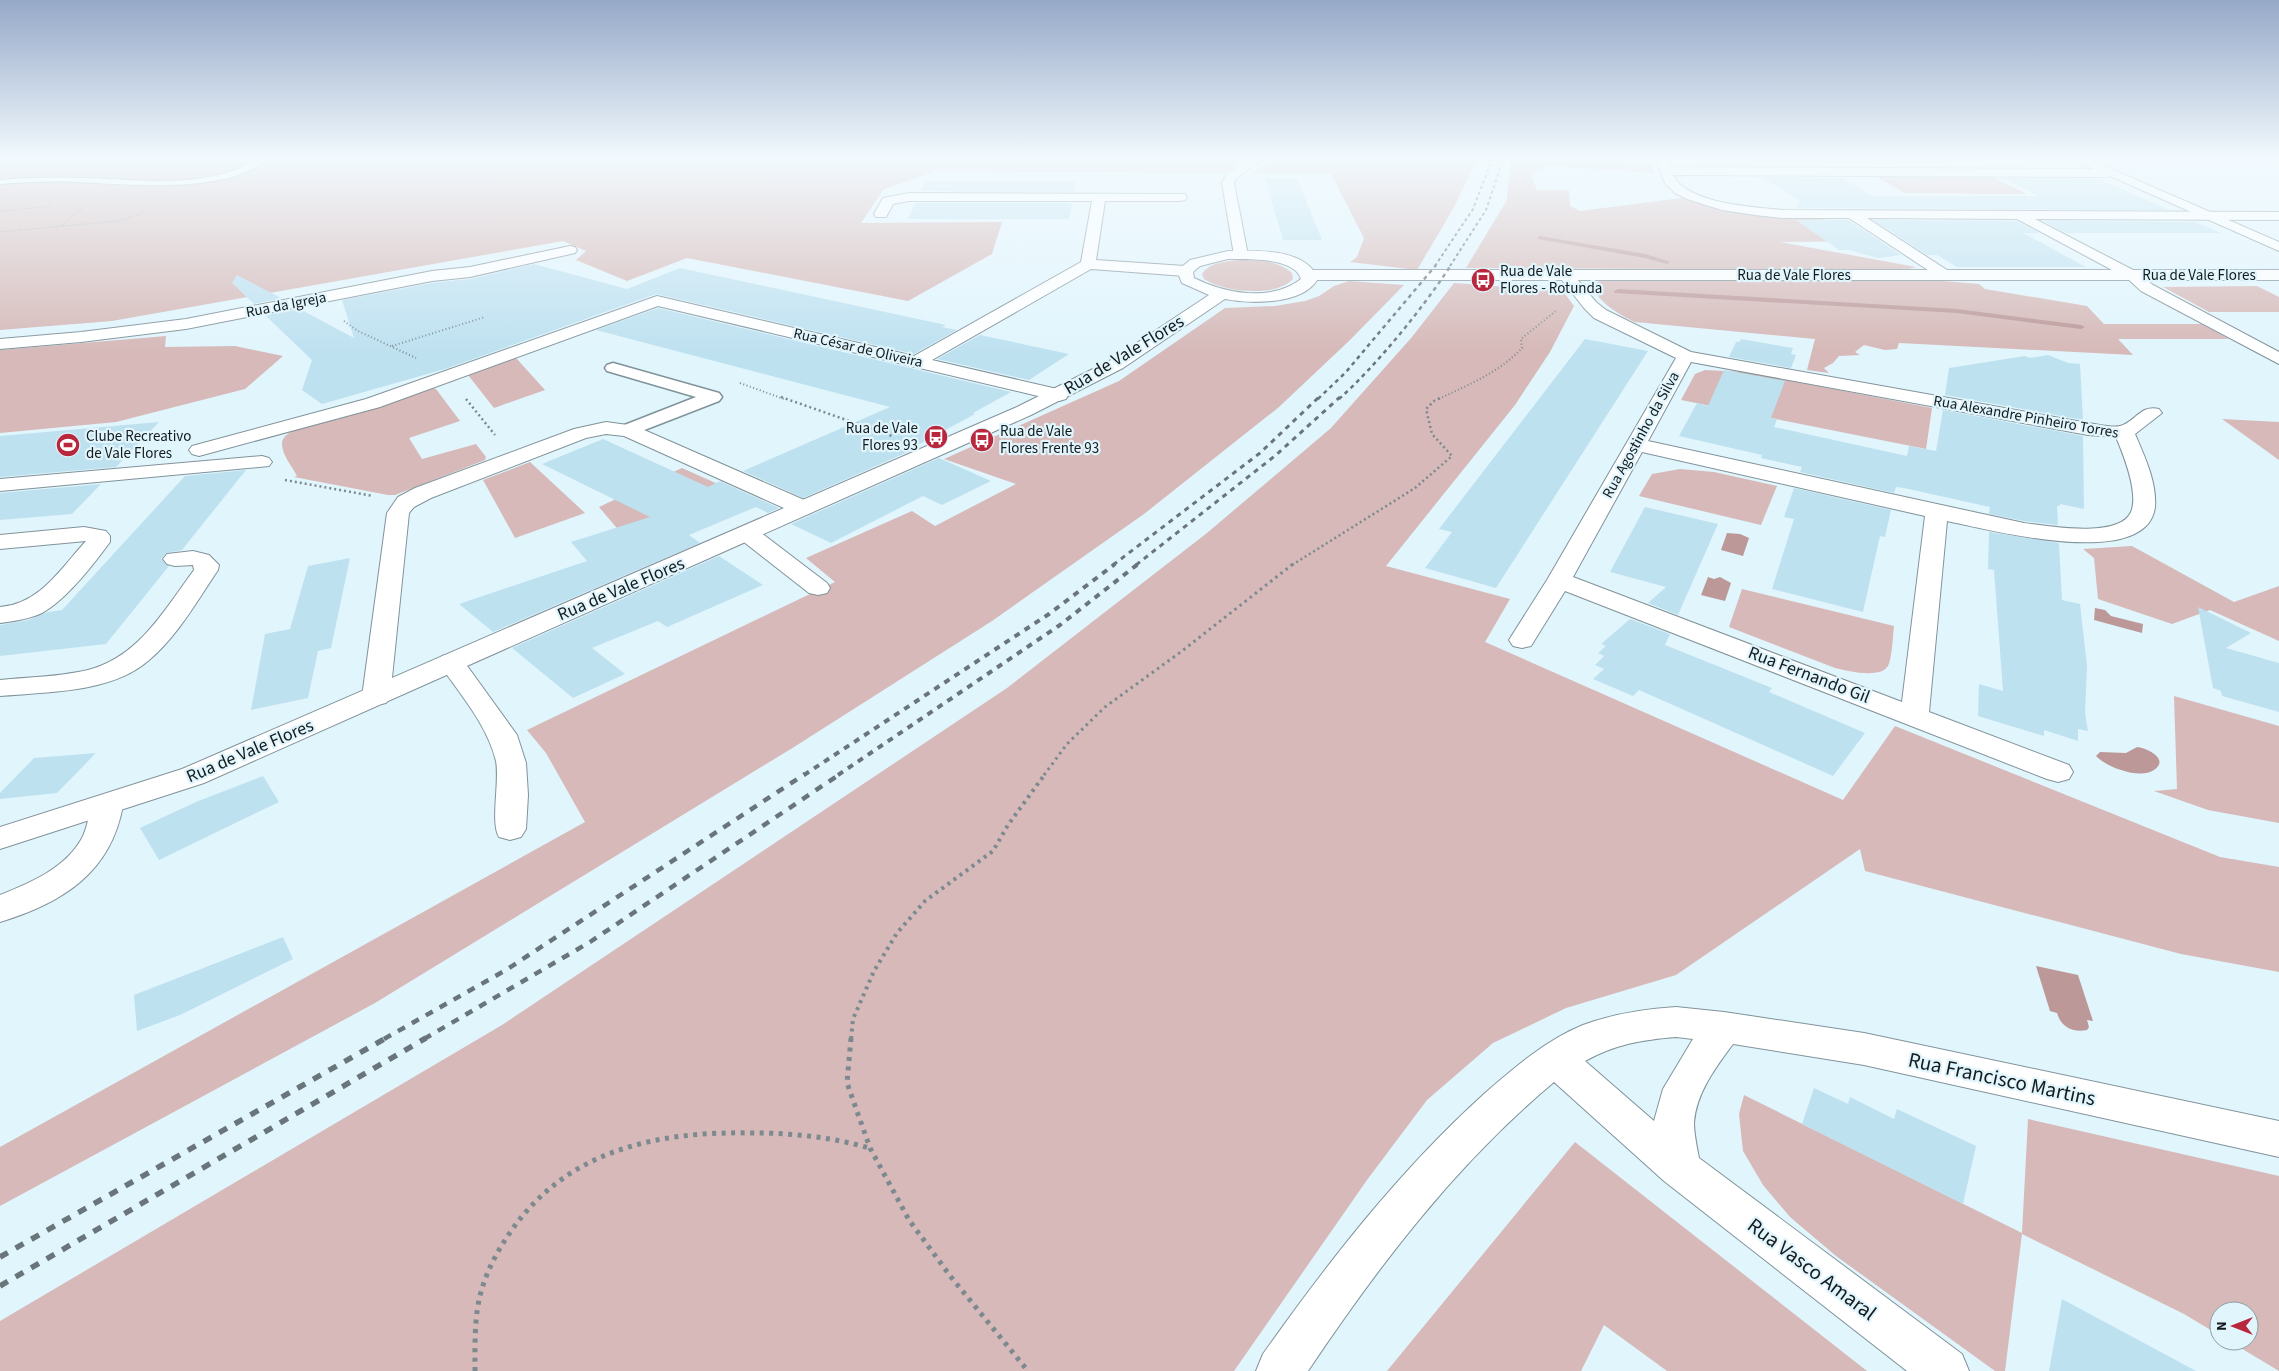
<svg xmlns="http://www.w3.org/2000/svg" width="2279" height="1371" viewBox="0 0 2279 1371" font-family="'Source Sans 3',sans-serif">
<rect width="100%" height="100%" fill="#e1f5fd"/>
<path fill="#d6b9b8" d="M0,160h1245l-21,13 -288,-2 -52,18 -23,34 141,-1 -10,32 -84,47 -221,-43 -60,23 -51,-21 10,-9 -23,-10 -451,80 -112,9z
M1272,160h205l-24,49 -36,61 -67,-8 7,-5 7,-19 -33,-64h-81z
M1511,160h86l54,4 3,9 -104,-7 -19,8 6,16h32l1,16 10,5 102,-13 22,7 44,9 98,7 7,3 27,17 -100,1 136,25 -11,3 -439,-2 41,-68z
M1875,176l117,1 35,17 -122,-1z
M1237,260c19,0 41,0 55,13l1,6c-18,19 -69,13 -89,0l-2,-5c8,-12 23,-12 35,-14z
M1349,281l55,4 -54,55 -71,67 -135,107 -152,107 -198,126 -419,256 -375,203v-59l585,-325 -39,-69 -19,-23 308,-148 -29,-24 106,-47 23,15 81,-42 -72,-25 175,-78 106,-73 50,-2 30,-5 14,-5 15,-10z
M1600,281h343l36,3 6,5 102,17 17,18h98l27,15h-111l15,16 -234,-12 -2,6 -12,1 -21,-5 -9,7 5,3 -21,1 -6,7 -9,5 5,5 -22,-3 8,-31 -180,-17c-15,-7 -35,-18 -42,-35l1,-3z
M1454,283l109,8 11,15 -24,46 -35,53 -129,161 124,33 -25,43 358,158 52,-74 325,131 59,10v105l-98,-18 -316,-83 -5,-22 -184,126 -110,33 -73,35 -66,57 -60,80 -133,191h-1234v-50l502,-296 505,-337 200,-155 124,-105 81,-91z
M2257,286l22,11v15h-70l-46,-25z
M166,336l-1,11 70,-1 48,10 -38,33 -129,33 -116,11v-83z
M516,358l29,32 -51,18 -26,-33z
M1705,370l40,2 187,36 -6,41 -245,-49 14,-26z
M432,388l4,1 24,32 -51,17 13,21 54,-15 10,13 -1,3 -90,35h-7l-94,-18 3,-1c-5,-10 -15,-21 -15,-32 -1,-17 46,-23 58,-25l-1,-3z
M2222,419l57,3v38z
M530,462l55,51 -70,25 -32,-58z
M682,468l47,21 -108,44 -22,-26z
M1680,469l34,3 63,14 -16,39 -122,-29 13,-22z
M2132,546l102,56 45,-16v55l-69,-31 -38,14 -74,-25 -4,-41 -11,-9z
M1742,589l152,37c-1,10 -2,32 -6,40 -8,13 -40,5 -53,2l-106,-41z
M2174,696l105,30v97l-71,-13 -54,-19 23,-2z
M1744,1095l278,138 6,-114 251,57v195l-50,-30h20v-30h-30v24l-35,-21 -162,-80 -17,137h-10l-159,-115 -46,-39 -27,-32 -20,-34 -4,-37z
M1575,1142l292,229h-200l-63,-46 -23,46h-194z"/>
<path fill="#bc9898" d="M1727,533l13,1 9,4 -6,18 -22,-6z
M1708,577l6,2 6,-2 11,6 -6,18 -24,-6z
M2095,608l10,2 6,6 32,8 -1,9 -48,-13z
M2137,747c10,1 33,12 17,23 -14,10 -48,-3 -58,-14l4,-4 26,1z
M2036,966l42,9 15,46 -6,-1 2,7 -2,3c-14,3 -26,-3 -30,-17l-7,-2z"/>
<g fill="none" stroke-linecap="round" stroke-linejoin="round">
<path fill="#bc9898" fill-rule="evenodd" d="M1540,236l106,18 24,8 -3,2 -22,-6 -107,-19v-2z
M1618,289l339,20 124,16 4,2 -4,2 -124,-16 -342,-20 -1,-2z"/>
</g>
<path fill="#bee1f0" d="M1761,177l81,1 30,18h166l-36,-18 97,1 70,31 -373,-2 4,-7z
M1265,178h32l25,62h-39z
M926,181h150l-2,11 -153,-1z
M915,203h157l-3,16h-161z
M1796,220h52l53,35 -23,3 -29,-8h-10z
M1873,220l144,1 22,12h-16l63,34h-129l-20,-12h-10z
M2043,221l152,1 26,11h-155z
M534,264l93,25 53,-21 266,57 -4,2 15,3 -43,24 -258,-60 -211,75 -123,35 -20,-14 10,-30 -47,-45 35,-6 54,29 -12,-38 90,-17 38,-4z
M237,275l44,23 -27,6 -22,-21z
M658,308l353,84 -38,21 2,1 -61,33 3,1 -114,50 -60,-27 147,-64 -294,-77z
M980,335l89,19 -40,26 -92,-21z
M1585,339l63,12 -152,237 -71,-20 27,-36 -13,-3z
M1741,339l52,9 -2,6 5,1 -5,13 -62,-11 7,-15h3z
M2048,355l20,8 12,1 3,56 -138,-25 4,-27 76,-12 5,2z
M1724,370l61,11 -14,37 6,1 -5,14 2,-6 133,29 2,-10 27,5 7,-41 140,26 1,73 -24,-5v2h-3l1,19 -34,-4 -35,-7 1,-7 -86,-19 -8,-1 -2,6 -94,-21 2,-5 -41,-9 1,-3 -83,-19 18,-33 11,3z
M159,422l-43,45 -116,10v-41z
M603,439l105,48 12,-6 59,27 -11,5 -12,-6 -67,28 11,8 -207,89 -34,-28 128,-43 -16,-19 79,-25 -108,-53z
M939,458l52,23 -49,24 -19,-9 -92,47 -40,-19z
M246,470l-64,80 -16,3 -5,6 8,7 -63,78 -106,12v-31l28,-5 20,-8 14,-2 123,-134z
M101,484l-29,30 -72,6v-27z
M1794,488l97,22 -6,27 -5,-1 -17,76 -91,-23 22,-70 -10,-2z
M1645,507l73,17 -40,91 -30,-12 18,-16 -56,-15z
M1989,532l70,11 3,57 18,4 7,62 -2,47 3,18 -10,-2v12l-34,-11v6l-66,-20 1,-32 24,7 -9,-121 -6,-1z
M719,556l44,29 -96,42 -9,-6 -66,27 33,26 -52,24 -61,-50z
M350,558l-19,90 -13,3 -10,47 -57,12 14,-76 25,-5 18,-63z
M2198,607l53,26 -25,15 53,15v49l-57,-16 -1,-5 -8,-3z
M1630,619l40,15 -5,11 107,43 -3,4 96,41 -32,43 -194,-86 -6,6 -40,-17 11,-10 -9,-4 9,-9 -6,-3 8,-7 -5,-2z
M96,753l-39,40 -57,6v-6l34,-35z
M263,776l16,26 -120,58 -19,-32 56,-26z
M283,937l10,22 -113,56 -43,16 -3,-36z
M1814,1088l34,16 2,-7 44,22 3,-10 79,37 -13,58 -161,-80z
M2062,1299l134,72h-147z"/>
<g fill="none" stroke-linecap="round" stroke-linejoin="round">
<g stroke="#81939a" stroke-width="2">
<path id="service" d="M256,160h10c-41,35 -139,24 -190,22 -25,-1 -51,0 -76,2v-4c29,-3 58,-3 88,-2 53,2 120,11 168,-18z"/>
</g>
<g stroke="#81939a" stroke-width="3">
<path id="pedestrian" d="M613,363l106,30 3,4 -3,4 -85,33h-12l-3,-4 3,-4 74,-29 -89,-26 -2,-3 2,-3z"/>
</g>
<g stroke="#81939a" stroke-width="2">
<path id="minor" d="M1247,160h15l-26,19 -2,4 14,72 -7,4 -7,-4 -12,-72 5,-9z
M1656,160h12l3,7 437,2 6,4 -6,4 -435,-2c14,29 81,32 109,35l497,2v8l-244,-1 102,53 16,13 126,67v12l-138,-73 -14,-13 -110,-59 -150,-1 83,54 3,3 -3,3h-10l-91,-60h-67l-27,-3 -33,-5 -35,-11 -12,-6 -10,-10z
M909,193l276,1 2,3 -2,3 -5,1h-75l-9,59 89,6 5,2 3,3 -3,3 -5,2 -94,-7 -159,91 134,31 2,4 -2,4 -7,2 -401,-95 -278,101 -181,49 -7,-2 -3,-4 3,-4 174,-47 291,-103 257,60 167,-94 11,-61h-183l-16,3 -7,13h-10l-2,-3 9,-16z
M570,246l5,1 2,3 -2,3 -105,24 -38,4 -246,48 -105,13 -81,7v-10l81,-7 105,-13 246,-48 38,-4z
M1566,270l5,2 25,30 10,8 85,42 397,71c9,1 24,5 32,3 15,-4 21,-22 39,-17l3,4 -27,21c9,21 22,48 20,73 -8,65 -169,22 -208,14l-18,191 140,53 4,7 -4,7 -11,3 -11,-3 -482,-188 -34,55 -9,2 -9,-2 -4,-6 38,-60 129,-222 -82,-40 -10,-10 -26,-33 3,-3zM1691,362l397,73 28,2c8,19 23,56 15,75 -12,27 -84,14 -107,11l-376,-82zM1642,452l283,64 -23,186 -329,-125z
M606,422l29,4 176,77 3,5 -3,5 -8,2 -8,-2 -171,-77 -18,-2 -20,4 -155,60 -17,9 -5,6 -19,184 -4,6 -10,2 -10,-2 -4,-6 25,-184 11,-16 17,-9 159,-59z
M262,456l7,2 3,4 -3,4 -269,25v-12z
M84,527l22,4 4,5v6c-16,22 -44,58 -68,71 -12,6 -28,8 -42,10v-16c40,-3 61,-39 86,-66l-86,8v-14z
M748,527l8,2 71,54 3,5 -3,5 -9,2 -9,-2 -69,-54 -4,-5 4,-5z
M193,551l16,4 10,10 -1,5c-21,31 -41,67 -70,91 -37,32 -102,31 -148,35v-16c29,-3 59,-3 88,-10 51,-13 77,-61 106,-100l-1,-5 -18,1 -8,-2 -4,-5 4,-5z
M451,654l9,2 57,79 9,28 2,32 -2,34 -5,8 -11,3 -11,-3c-9,-15 1,-55 -3,-76 -9,-37 -37,-68 -58,-99l4,-6z
M107,794l11,4 5,7c-12,68 -61,98 -123,117v-27c30,-12 66,-27 82,-57 7,-13 6,-28 14,-40z
M1676,1007l48,5 140,21 415,88v36l-415,-92 -131,-21c-17,23 -37,49 -39,79 0,11 3,24 5,35l263,196 7,17h-62l-243,-190 -110,-99c-98,82 -175,183 -246,289h-52l7,-17c66,-93 136,-183 221,-260 30,-26 62,-54 99,-69 30,-11 61,-16 93,-18zM1676,1037l17,2 -30,50 -9,32 -69,-60c31,-17 56,-21 91,-24z"/>
</g>
<g stroke="#81939a" stroke-width="2">
<path id="tertiary" d="M2074,160h17l188,82v9z
M1228,251c26,0 67,-3 85,19h966v10h-962c-15,25 -67,24 -92,19l-102,69 -92,47 -827,368 -204,66v-22l182,-58 835,-362 94,-47 98,-65 -27,-12 -5,-12 13,-11zM1228,259c18,0 67,-2 73,20 -30,23 -75,15 -107,-1l-1,-6 7,-6z"/>
</g>
<path stroke="#7c8a8f" stroke-width="1" stroke-dasharray="1 2" stroke-linecap="butt" d="M0,211l54,-5
M62,225l23,-20
M0,232l118,-11 22,-7 7,-7"/>
<path stroke="#7c8a8f" stroke-width="2" stroke-dasharray="1 2.5" stroke-linecap="butt" d="M344,321l14,10 58,27
M392,346l93,-29
M740,383l44,16
M1439,399c30,-15 60,-26 83,-51l-1,-9 36,-29"/>
<path stroke="#7c8a8f" stroke-width="2.5" stroke-dasharray="2 3" stroke-linecap="butt" d="M781,397l111,39
M466,399l29,36
M285,480l88,16
M1292,565l123,-77 37,-32 -20,-22 -6,-25 8,-8 8,-4"/>
<path stroke="#7c8a8f" stroke-width="3" stroke-dasharray="2.5 4" stroke-linecap="butt" d="M1044,775l23,-31 38,-37 77,-56 111,-87"/>
<path stroke="#7c8a8f" stroke-width="4" stroke-dasharray="3 4.5" stroke-linecap="butt" d="M851,1039l2,-20 21,-48 23,-38 28,-32 68,-50 15,-26 37,-51"/>
<path stroke="#7c8a8f" stroke-width="5" stroke-dasharray="4 5.5" stroke-linecap="butt" d="M851,1038l-4,45 23,65 39,72 42,57 77,94
M475,1371c0,-26 -1,-54 6,-79 6,-22 17,-42 30,-61 57,-82 147,-100 242,-98 39,0 78,4 116,15"/>
<use href="#service" fill="#fff" fill-rule="evenodd"/>
<use href="#pedestrian" fill="#fff" fill-rule="evenodd"/>
<use href="#minor" fill="#fff" fill-rule="evenodd"/>
<use href="#tertiary" fill="#fff" fill-rule="evenodd"/>
<path stroke="#69757a" stroke-width="2" stroke-dasharray="3 3" stroke-linecap="butt" d="M1435,266l38,-57 19,-49
M1450,266l36,-56 17,-50"/>
<path stroke="#69757a" stroke-width="2.5" stroke-dasharray="4 4" stroke-linecap="butt" d="M1318,399l28,-27 90,-107
M1339,399c38,-34 84,-91 112,-134"/>
<path stroke="#69757a" stroke-width="3" stroke-dasharray="5 5" stroke-linecap="butt" d="M1113,565l147,-112 59,-56
M1136,565l140,-110 64,-58"/>
<path stroke="#69757a" stroke-width="4" stroke-dasharray="6 6" stroke-linecap="butt" d="M804,775l245,-161 66,-50
M838,775l222,-150 78,-61"/>
<path stroke="#69757a" stroke-width="4.5" stroke-dasharray="8 8" stroke-linecap="butt" d="M384,1039l122,-69 299,-196
M424,1039l166,-97 250,-168"/>
<path stroke="#69757a" stroke-width="5.5" stroke-dasharray="9 9" stroke-linecap="butt" d="M0,1257l386,-219
M0,1286l426,-248"/>
</g>
<linearGradient id="sky" x2="0" y2="1"><stop stop-color="#96a9c8"/><stop offset="0.45" stop-color="#f2fafe"/><stop offset="1" stop-color="#f2fafe" stop-opacity="0"/></linearGradient>
<rect width="2279" height="352" fill="url(#sky)"/>
<defs>
<g id="bus-disc" transform="scale(1.25)"><circle r="9.5" fill="#b9273d" stroke="#e1f5fd"/><path d="M-5-6H5V4H4V6H2V4H-2V6H-4V4H-5ZM-3.5-4V0h7V-4ZM-3.5 1.2v1.5H-2V1.2ZM2 1.2v1.5H3.5V1.2Z" fill="#fff"/></g>
<g id="stadium-disc" transform="scale(1.25)"><circle r="9.5" fill="#b9273d" stroke="#e1f5fd"/><path d="M0-5a6.5 5 0 1 0 0 10a6.5 5 0 1 0 0-10ZM-3.5-1.8h7v3.6h-7Z" fill="#fff"/></g>
</defs>
<g fill-rule="evenodd">
<use href="#bus-disc" x="1483" y="280"/>
<use href="#bus-disc" x="936" y="437"/>
<use href="#bus-disc" x="982" y="440"/>
<use href="#stadium-disc" x="68" y="445"/>
</g>
<g text-anchor="middle" dominant-baseline="central" stroke-width="4.5" stroke-linejoin="round" paint-order="stroke">
<g font-size="15" fill="#141b1d" stroke="#e1f5fd" text-anchor="start">
<text x="1500" y="271">Rua de Vale<tspan x="1500" dy="17">Flores - Rotunda</tspan></text>
<text x="918" y="428" text-anchor="end">Rua de Vale<tspan x="918" dy="17">Flores 93</tspan></text>
<text x="1000" y="431">Rua de Vale<tspan x="1000" dy="17">Flores Frente 93</tspan></text>
<text x="86" y="436">Clube Recreativo<tspan x="86" dy="17">de Vale Flores</tspan></text>
</g>
<g font-size="15" fill="#141b1d" stroke="#e1f5fd">
<text x="1794" y="275">Rua de Vale Flores</text>
<text x="2199" y="275">Rua de Vale Flores</text>
<text transform="translate(286 305) rotate(-11)">Rua da Igreja</text>
<text transform="translate(858 348) rotate(13)">Rua César de Oliveira</text>
<text transform="translate(2026 417) rotate(10)">Rua Alexandre Pinheiro Torres</text>
<text transform="translate(1641 435) rotate(-61)">Rua Agostinho da Silva</text>
</g>
<g font-size="18" fill="#141b1d" stroke="#e1f5fd">
<text transform="translate(1124 355) rotate(-31)">Rua de Vale Flores</text>
<text transform="translate(621 589) rotate(-23)">Rua de Vale Flores</text>
<text transform="translate(1809 675) rotate(21)">Rua Fernando Gil</text>
<text transform="translate(250 751) rotate(-23)">Rua de Vale Flores</text>
</g>
<g font-size="21" fill="#141b1d" stroke="#e1f5fd">
<text transform="translate(2002 1079) rotate(12)">Rua Francisco Martins</text>
<text transform="translate(1812 1269) rotate(37)">Rua Vasco Amaral</text>
</g>
</g>
<g transform="translate(2234 1326) rotate(270)"><circle r="24" fill="#e1f5fd" stroke="#8f9ea3"/>
<path d="M0-4L9 19L0 12L-9 19Z" fill="#b9273d"/>
<text y="-8" font-size="14" font-weight="bold" text-anchor="middle" fill="#141b1d">N</text>
</g>
</svg>
